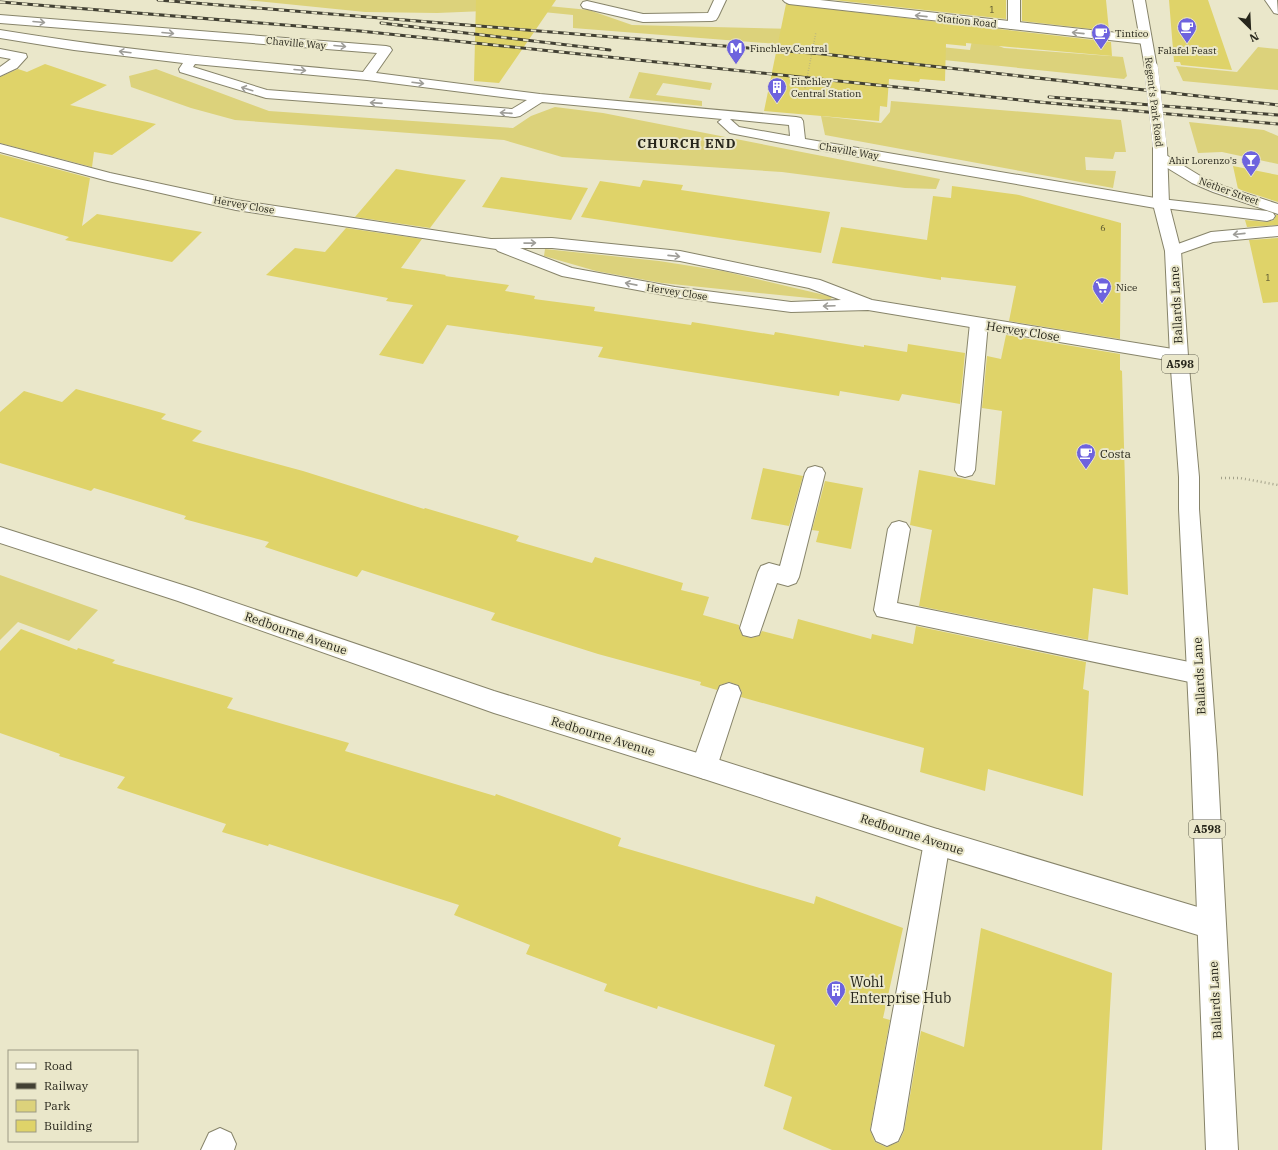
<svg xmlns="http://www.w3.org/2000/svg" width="1278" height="1150" viewBox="0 0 1278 1150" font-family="'IBM Plex Serif',serif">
<rect width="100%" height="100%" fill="#eae7ca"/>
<path fill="#dcd27b" d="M246,0h282l20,6 41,4 43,15 166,4 56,9 116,12 3,-14 31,12 119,9 4,19 -3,3 -295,-31 -256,-20v-13l-70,-7 -18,3 -48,2 -72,-1z
M1258,47l20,2v41l-95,-9 -7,-15 61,6z
M156,69l113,42 244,17 18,-12 24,-9 48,6 337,66 -4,10 -31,-1 -123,-16 -220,-15 -58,-17 -269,-20 -44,-12 -60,-21 -2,-11z
M639,72l73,11 -2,7 -47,-7 -7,12 46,6v5l-73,-8z
M891,101l230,19 5,32h-11l-2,7 -28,-2 1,13 30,1 -3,17 -288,-53 -4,-19 60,7 9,-11z
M1189,122l75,8 14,6v28l-56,-12 -24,1z
M545,249l114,12 64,10 110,26 -4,3 -167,-17 -66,-12 -52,-15z
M0,575l98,35 -29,31 -51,-19 -18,18z"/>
<path fill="#dfd369" d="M476,0h80l-57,83 -25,-2z
M834,0h172v19z
M1022,0h84l3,31 -87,-10z
M1169,0h39l24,70 -51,-5 -1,-3h-6z
M786,4l325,38 1,14 -146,-13v3l-20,-2 -1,37 -25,-2 -1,3 -30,-3 -2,28 -7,-1 -1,15 -115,-10z
M45,64l62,21 -37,20 86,19 -44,31 -18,-3 -2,15 -92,-24v-66l18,-8 9,3z
M0,154l90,24 -8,48 15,-12 105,18 -30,30 -107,-22 4,-3 -69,-20z
M1233,166l45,9v27l-40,-13z
M396,169l30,5 40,6 -36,48 -75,-11z
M501,177l87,11 -17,32 -89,-13z
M643,180l40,5 -2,5 149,22 -9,41 -240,-36 19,-36 40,6z
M952,186l67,9 102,28 -1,116 -111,-18 7,-35 -75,-9v3l-109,-17 9,-36 86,13 6,-44 18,2z
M1276,215h2v10l-31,2 -2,-7 22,2 7,-2z
M346,228l76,11 -21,29 45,7 -1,1 64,9 -4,6 30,5 -1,3 61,8 -1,4 97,14 1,-3 82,13 1,-3 89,15v-2l43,7 1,-8 57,9 -5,51 -58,-10 -3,7 -59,-10 -1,5 -241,-39 5,-10 -156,-22 -24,39 -44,-9 34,-50 -27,-4 2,-3 -122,-23 29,-27 30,4z
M1278,238v64l-15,1 -14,-63z
M1006,335l114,19v16l2,1 6,224 -35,-7 -5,52 -169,-34 13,-76 -22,-5 9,-55 76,15 7,-74 -20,-3 5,-52 14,3z
M76,389l90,25 -5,5 41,12 -10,10 111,30 121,38 1,-1 94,28 -3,5 76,22 3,-6 88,26 -2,7 28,7 -6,18 36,10v4l4,7 8,2 8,-2 3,-5 31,8 5,-20 73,20 1,-5 41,10 3,-18 170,36 -3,27 6,2 -6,105 -95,-27 -3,22 -65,-19 4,-24 -183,-51 1,-5 -4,-7 -9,-3 -9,3 -3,5 -17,-5 1,-3 -103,-28 -107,-34 4,-7 -133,-43 -5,7 -92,-30 4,-5 -85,-23 2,-3 -92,-28 -3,3 -91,-28v-51l24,-21 38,11z
M763,468l40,8 -14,50 -38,-7z
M825,481l38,7 -12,61 -35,-7 3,-11 -7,-1z
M21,629l56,21 1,-2 37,12 -3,3 121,35 -6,10 122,35 -4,8 150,45 1,-2 125,44 -3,8 196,58 2,-8 87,32 -20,90 7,2 -20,110 5,12 11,5 13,-5 5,-11 17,-100 43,16 17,-119 131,45 -10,177h-270l-49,-21 9,-32 -28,-11 11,-41 -117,-39 -1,3 -53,-18 3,-7 -81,-30 4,-9 -76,-30 5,-10 -190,-61 -1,2 -46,-14 4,-8 -109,-36 8,-11 -66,-21 1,-2 -60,-21v-82z"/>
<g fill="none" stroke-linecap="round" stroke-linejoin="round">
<g stroke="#87846a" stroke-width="2">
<path id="service" d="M714,0h12l-8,17 -2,3 -4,1 -69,1 -60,-14 -2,-3 2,-3 4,-1 56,13 65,-1z
M1008,0h12v26l-2,3h-8l-2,-3z
M1265,0h12l1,14 -4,-1z
M0,15l386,31 4,1 2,3 -16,23 164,21 256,23 5,1 2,3 2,18 356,60 5,2 3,3 -3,3 -5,2 -348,-60 -78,-15 -5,-1 -12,-11 4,-3 -180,-17 -22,14 -5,1 -249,-19 -86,-26 -1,-3 4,-6 -109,-13 -74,-12v-8c121,20 242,31 363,42l14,-19 -377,-30zM195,64l172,16 160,20 -15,9 -245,-19 -74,-23zM730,119l59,6 1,11 -51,-9z
M0,49l26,5 1,3 -10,11 -17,8v-9l11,-8 -11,-2z
M979,318l6,1 3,4 -13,147 -3,5 -7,2 -7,-2 -3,-5 15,-147 3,-4z
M815,466l7,2 3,5 -26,104 -3,6 -8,3 -11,-3 -18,52 -8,2 -8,-2 -3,-7 18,-56 3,-6 8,-3 11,3 25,-93 3,-5z
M899,521l7,2 4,6 -13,74 302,61 8,3 4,7 -4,7 -8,3 -322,-68 -3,-6 14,-81 4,-6z
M729,683l9,3 3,7 -24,74 -4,8 -9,4 -9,-4 -4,-8 26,-74 3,-7z
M937,829l9,4 4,9 -47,288 -5,11 -11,5 -11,-5 -5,-11 53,-288 4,-9z"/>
</g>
<g stroke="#87846a" stroke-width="2">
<path id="minor" d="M783,0h37l325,36 4,1 2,3 -2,3 -4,1 -356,-40 -4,-2z
M0,144l110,29 126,27 255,39 61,-1 128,13 140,29 52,20 307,50 6,2 3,4 -3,4 -6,2 -311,-52 -77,2 -116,-15 -113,-21 -64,-25 -2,-2 -260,-39 -128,-29 -108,-29zM520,248h32l128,13 129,27 32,12 -50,2 -116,-15 -103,-19z
M0,527l192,61 302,103 210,64 233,74 274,82 10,4 4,10 -4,10 -10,4 -274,-84 -233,-76 -210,-66 -316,-112 -178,-58z
M220,1128l11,5 5,11 -2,6h-33l8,-17z"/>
</g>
<g stroke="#87846a" stroke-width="2">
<path id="secondary" d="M1161,154l5,1 36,22 21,9 55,18v10l-65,-22 -21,-9 -36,-22 -2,-3 2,-3z
M1161,199l106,12 6,2 2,3 -2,3 -6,2 -111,-14 -3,-3 3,-3z
M1278,226v10l-65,6 -40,14 -6,-2 -2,-3 2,-3 44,-16z"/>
</g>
<g stroke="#87846a" stroke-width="2">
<path id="primary" d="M1133,0h12l12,68 -1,3h-10l-1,-3z
M1160,144l5,1 2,3 2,56 12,47 7,105 11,121v32l18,245 21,396h-32l-15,-396 -12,-245v-32l-9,-121 -5,-105 -12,-47v-56l2,-3z"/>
</g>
<path stroke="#a3a18a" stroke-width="2.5" stroke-dasharray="1 3" stroke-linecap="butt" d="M1221,478h19l38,7"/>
<use href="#service" fill="#fff" fill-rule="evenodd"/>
<use href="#minor" fill="#fff" fill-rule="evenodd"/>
<use href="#secondary" fill="#fff" fill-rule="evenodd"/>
<use href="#primary" fill="#fff" fill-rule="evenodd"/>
<g stroke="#424033" stroke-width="3">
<path id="rail" d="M158,0l665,54 455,51
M0,2l360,29 679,71 239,22
M381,23l229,27
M1049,97l229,18"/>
</g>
<use href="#rail" stroke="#eae7ca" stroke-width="2" stroke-dasharray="5.5" stroke-linecap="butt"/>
<g stroke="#87846a" stroke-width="14" stroke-linecap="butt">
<path id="primary-bridge" d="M1151,68l9,80"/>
</g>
<path stroke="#a3a18a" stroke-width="1.5" stroke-dasharray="0.5 2" stroke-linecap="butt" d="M804,93l12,-61"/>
<use href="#primary-bridge" stroke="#fff" stroke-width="14"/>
</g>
<defs><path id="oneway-shaft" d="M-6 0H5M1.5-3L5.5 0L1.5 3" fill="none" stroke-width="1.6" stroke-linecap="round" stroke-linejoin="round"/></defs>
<g stroke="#9e9d98">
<use href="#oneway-shaft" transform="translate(921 16) rotate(-174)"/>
<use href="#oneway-shaft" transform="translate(39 22) rotate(5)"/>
<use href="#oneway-shaft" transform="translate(168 33) rotate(5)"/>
<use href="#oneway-shaft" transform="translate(1078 33) rotate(-174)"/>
<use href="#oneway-shaft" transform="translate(340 46) rotate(5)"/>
<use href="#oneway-shaft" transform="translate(125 52) rotate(-173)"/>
<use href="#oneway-shaft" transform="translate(300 70) rotate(5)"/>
<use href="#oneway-shaft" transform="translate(418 83) rotate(7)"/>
<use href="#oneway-shaft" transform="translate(247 89) rotate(-163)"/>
<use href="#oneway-shaft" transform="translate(376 103) rotate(-176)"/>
<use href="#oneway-shaft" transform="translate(506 113) rotate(-176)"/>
<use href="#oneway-shaft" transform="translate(1239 234) rotate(174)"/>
<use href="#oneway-shaft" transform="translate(530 243) rotate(-1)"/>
<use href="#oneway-shaft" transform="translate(674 256) rotate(6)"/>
<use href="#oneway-shaft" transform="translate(631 284) rotate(-169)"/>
<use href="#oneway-shaft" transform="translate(829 306) rotate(178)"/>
</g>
<defs>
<g id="cafe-pin" transform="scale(1)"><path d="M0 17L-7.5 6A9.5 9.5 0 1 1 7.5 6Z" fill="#6e63de" stroke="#eae7ca"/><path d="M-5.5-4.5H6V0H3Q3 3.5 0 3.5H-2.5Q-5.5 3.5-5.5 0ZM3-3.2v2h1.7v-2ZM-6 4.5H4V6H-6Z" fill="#fff"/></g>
<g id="metro-pin" transform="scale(1)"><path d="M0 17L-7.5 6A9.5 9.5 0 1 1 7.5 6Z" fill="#6e63de" stroke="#eae7ca"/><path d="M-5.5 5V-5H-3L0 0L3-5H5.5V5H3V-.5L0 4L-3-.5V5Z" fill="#fff"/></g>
<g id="building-pin" transform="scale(1)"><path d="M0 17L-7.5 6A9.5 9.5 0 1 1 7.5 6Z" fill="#6e63de" stroke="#eae7ca"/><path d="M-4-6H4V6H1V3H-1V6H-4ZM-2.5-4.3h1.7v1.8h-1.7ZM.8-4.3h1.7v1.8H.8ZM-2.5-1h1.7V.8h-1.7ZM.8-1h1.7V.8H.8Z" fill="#fff"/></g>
<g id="bar-pin" transform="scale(1)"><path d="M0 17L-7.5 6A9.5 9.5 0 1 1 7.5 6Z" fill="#6e63de" stroke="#eae7ca"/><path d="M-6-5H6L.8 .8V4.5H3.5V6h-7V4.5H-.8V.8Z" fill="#fff"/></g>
<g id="supermarket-pin" transform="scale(1)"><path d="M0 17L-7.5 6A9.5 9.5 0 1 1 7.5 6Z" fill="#6e63de" stroke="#eae7ca"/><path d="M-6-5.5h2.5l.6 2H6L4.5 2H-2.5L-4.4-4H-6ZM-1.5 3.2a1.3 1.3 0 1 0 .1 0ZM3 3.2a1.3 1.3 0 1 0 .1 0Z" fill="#fff"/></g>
</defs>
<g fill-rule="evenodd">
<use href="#cafe-pin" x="1187" y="27"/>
<use href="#cafe-pin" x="1101" y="33"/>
<use href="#metro-pin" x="736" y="48"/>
<use href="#building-pin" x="777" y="87"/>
<use href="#bar-pin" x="1251" y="160"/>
<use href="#supermarket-pin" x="1102" y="287"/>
<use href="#cafe-pin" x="1086" y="453"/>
<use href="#building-pin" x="836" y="990"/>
</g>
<g text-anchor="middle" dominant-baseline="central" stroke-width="4" stroke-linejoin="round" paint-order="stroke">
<g font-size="9" fill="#55512e">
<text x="992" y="9">1</text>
<text x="1103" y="227">6</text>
<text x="1268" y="277">1</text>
</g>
<g font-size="10" fill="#27261b" stroke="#eae7ca">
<text transform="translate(967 21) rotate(6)">Station Road</text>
<text transform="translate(296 43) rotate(5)">Chaville Way</text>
<text transform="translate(1154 102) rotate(83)">Regent's Park Road</text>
<text transform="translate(849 151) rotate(10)">Chaville Way</text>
<text transform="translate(1229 191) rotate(20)">Nether Street</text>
<text transform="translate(244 205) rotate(10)">Hervey Close</text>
<text transform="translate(677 292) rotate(9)">Hervey Close</text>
</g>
<g font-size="10" fill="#27261b" stroke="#eae7ca" text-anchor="start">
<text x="1115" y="33">Tintico</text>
<text x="750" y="48">Finchley Central</text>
<text x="1187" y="50" text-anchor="middle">Falafel Feast</text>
<text x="791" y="81">Finchley<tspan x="791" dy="12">Central Station</tspan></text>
<text x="1237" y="160" text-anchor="end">Ahir Lorenzo's</text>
<text x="1116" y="287">Nice</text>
</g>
<g fill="#eae7ca" stroke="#626050" stroke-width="1">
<rect x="1162" y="355" width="36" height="18" rx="3"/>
<rect x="1189" y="820" width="36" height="18" rx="3"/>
</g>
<g font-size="11" font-weight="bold" fill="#27261b">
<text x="1180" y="364">A598</text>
<text x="1207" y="829">A598</text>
</g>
<g font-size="12" fill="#27261b" stroke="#eae7ca">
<text transform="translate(1176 305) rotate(-93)">Ballards Lane</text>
<text transform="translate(1023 331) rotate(9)">Hervey Close</text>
<text transform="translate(296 633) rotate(19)">Redbourne Avenue</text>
<text transform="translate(1199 676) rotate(-93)">Ballards Lane</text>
<text transform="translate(603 736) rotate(17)">Redbourne Avenue</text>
<text transform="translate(912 834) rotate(18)">Redbourne Avenue</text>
<text transform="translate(1215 1000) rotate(-93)">Ballards Lane</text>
</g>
<g font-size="12" fill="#27261b" stroke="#eae7ca" text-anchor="start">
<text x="1100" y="453">Costa</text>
</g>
<g font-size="13" font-weight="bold" letter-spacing="1" fill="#27261b" stroke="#eae7ca">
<text x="687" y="143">CHURCH END</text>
</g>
<g font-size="14" fill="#27261b" stroke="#eae7ca" text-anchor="start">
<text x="850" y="982">Wohl<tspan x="850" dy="16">Enterprise Hub</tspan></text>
</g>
</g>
<rect x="8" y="1050" width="130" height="92" fill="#eae7ca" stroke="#9c9a84"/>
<rect x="16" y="1063" width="20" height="6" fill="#ffffff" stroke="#9c9a84"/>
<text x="44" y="1070" font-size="12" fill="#27261b">Road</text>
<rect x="16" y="1083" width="20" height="6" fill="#424033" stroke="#9c9a84"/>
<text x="44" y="1090" font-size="12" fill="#27261b">Railway</text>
<rect x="16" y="1100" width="20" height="12" fill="#dcd27b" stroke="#9c9a84"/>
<text x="44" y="1110" font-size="12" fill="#27261b">Park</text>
<rect x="16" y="1120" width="20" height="12" fill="#dfd369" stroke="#9c9a84"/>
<text x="44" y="1130" font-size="12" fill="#27261b">Building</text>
<g transform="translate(1250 28) rotate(156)" stroke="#eae7ca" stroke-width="3" paint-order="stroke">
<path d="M0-3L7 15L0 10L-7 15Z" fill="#27261b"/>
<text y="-6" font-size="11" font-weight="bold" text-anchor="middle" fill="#27261b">N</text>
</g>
</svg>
